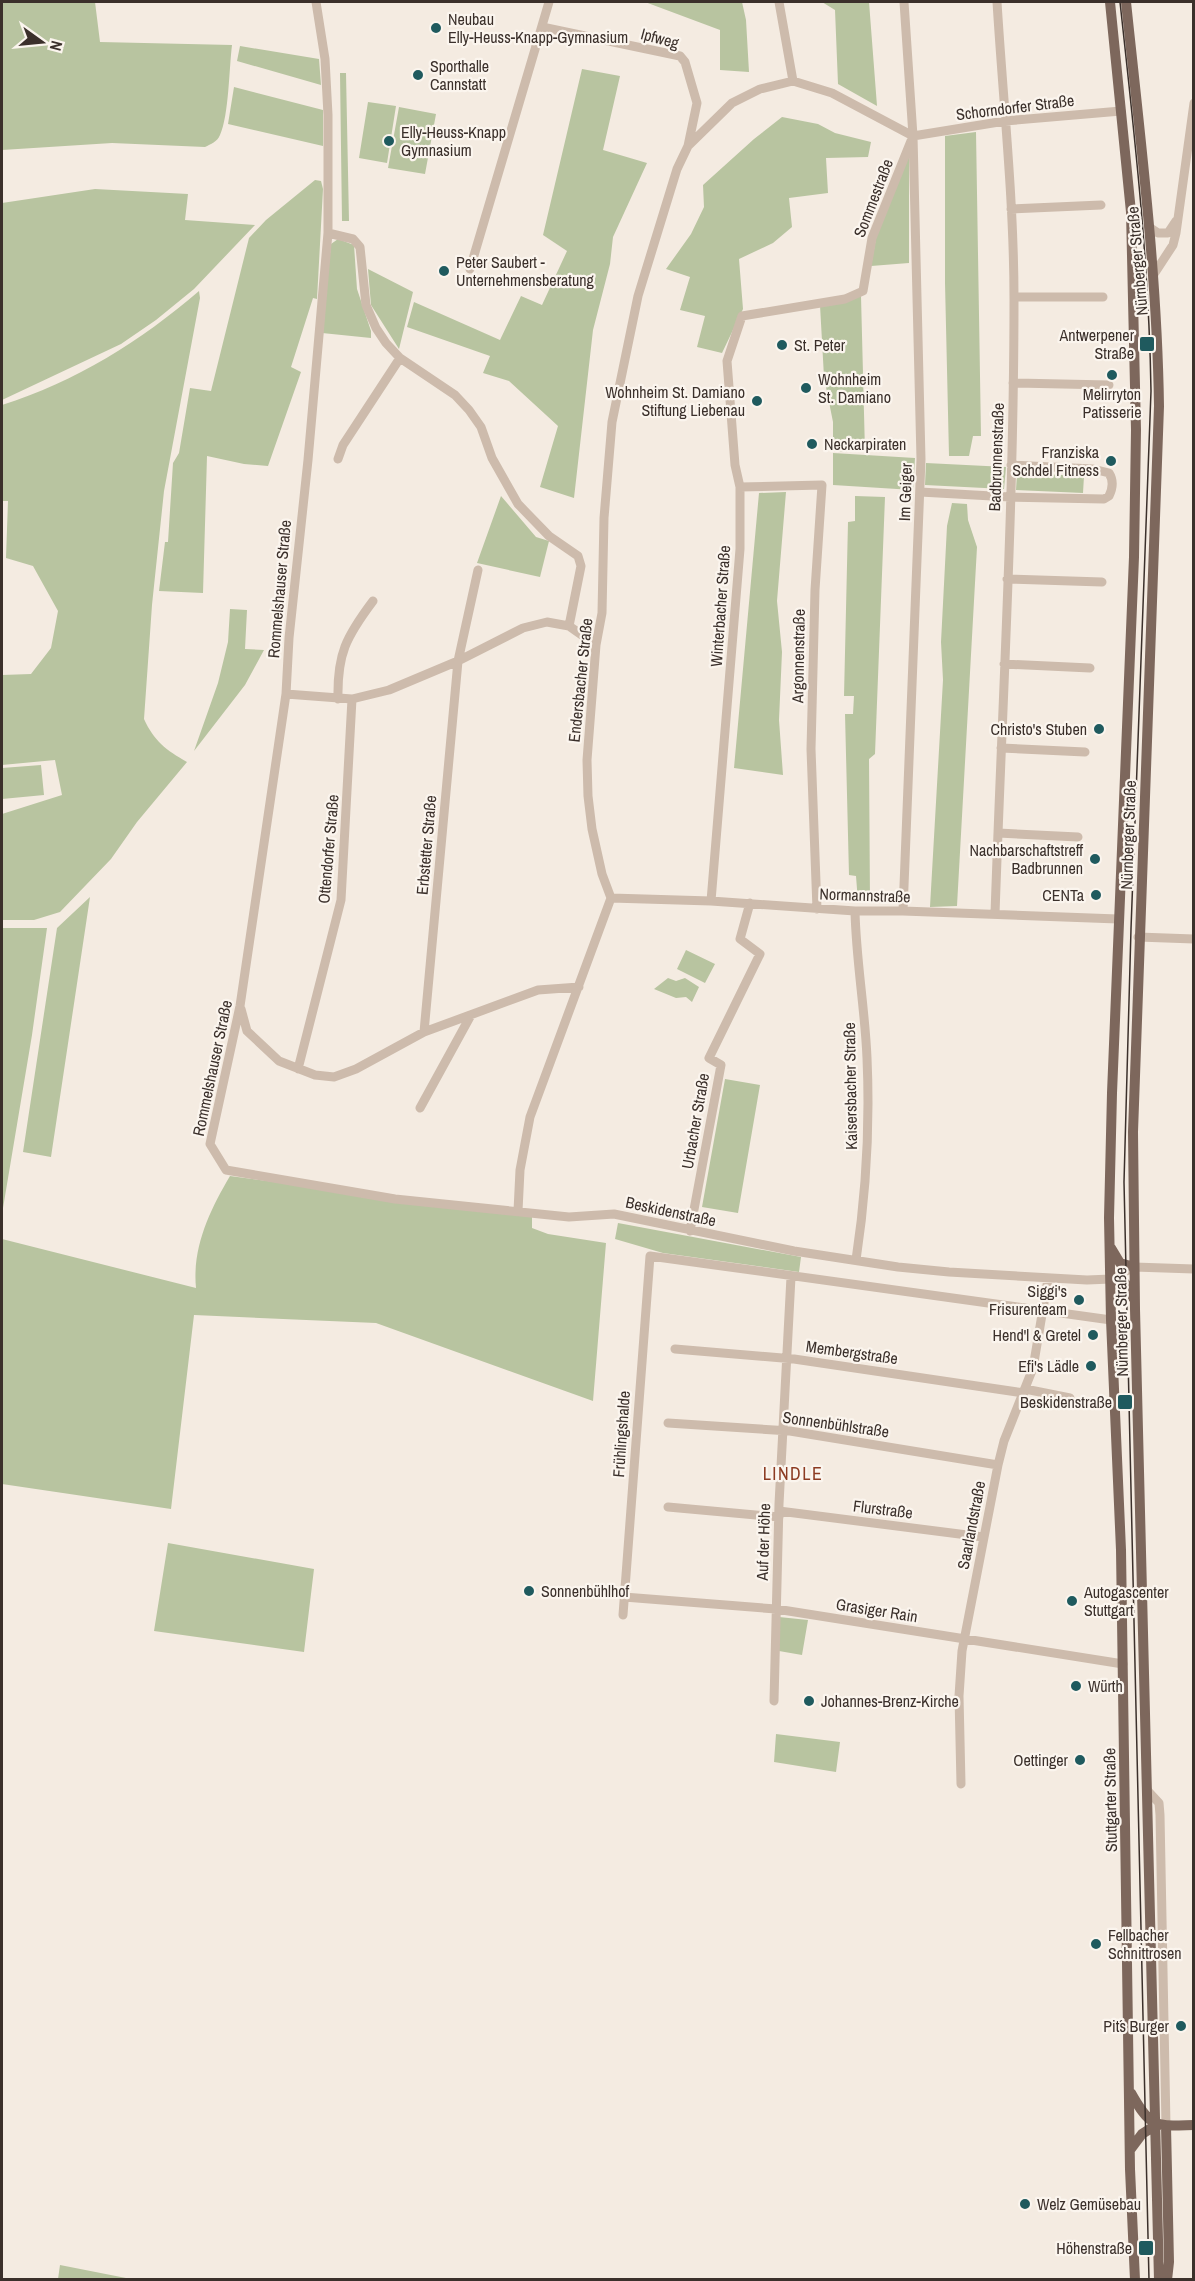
<svg xmlns="http://www.w3.org/2000/svg" width="1195" height="2281" viewBox="0 0 1195 2281" font-family="'Archivo Narrow',sans-serif">
<rect width="100%" height="100%" fill="#f4ebe1"/>
<path fill="#b8c4a0" d="M2,2h93l5,40 132,3c-3,24 -3,70 -12,90 -3,7 -9,9 -15,12l-93,-4 -110,7z
M645,2h97l4,18 3,52 -29,-2v-40z
M822,2h47l8,104 -39,-22 -3,-74z
M240,46l79,13 2,26 -84,-24z
M582,69l38,7 -17,74 44,13 -34,74 -3,27 -17,66 -19,168 -34,-11 18,-61 -49,-45 -26,-8 7,-17 -83,-29 7,-25 86,38 21,-44 21,9 25,-54 -24,-16z
M340,73h6l3,148h-7z
M234,87l89,23v36l-95,-22z
M368,102l28,4 -9,57 -28,-5z
M399,107l37,7 -11,60 -37,-6z
M782,117l36,7 17,9 36,9 -3,15 -42,1 2,35 -39,5 3,29 -19,16 -34,16 4,50 -21,44 -25,-6 8,-31 -25,-6 10,-33 -24,-8 25,-35 13,-27 -1,-22 51,-46z
M976,132l5,304h-8l-4,20h-20l-4,-173v-147z
M909,155v108l-38,3 5,-28z
M315,180l6,1 2,8 -6,110 -4,-1 -22,69 10,5 -33,94 -24,-2 -37,-8 -4,137 -44,-2 6,-49h3l5,-79 6,-10 11,-65 21,3 38,-153 17,-18z
M95,189l93,5 -3,26 70,5 -61,64 -38,31 -35,24 -119,56v-197z
M338,239l16,6 3,44 14,42v7l-49,-5 9,-89z
M368,269l45,23 -14,57 -28,-44z
M199,291l1,7 -36,193 -12,114 -8,114c10,22 22,31 43,43l-50,60 -26,37 -51,53 -26,8h-32v-106l60,-19 -7,-35 -53,5v-90l29,-1 20,-26 7,-37 -25,-45 -27,-8 2,-57h-6v-96c73,-23 139,-64 197,-114z
M861,296l4,156 -32,-1v-29l-9,-45 -4,-72z
M833,453l82,5 -2,32 -80,-5z
M926,463l80,4 -2,22 -79,-4z
M1017,473l67,3 -1,17 -67,-3z
M786,492l-9,109 5,51 -3,68 4,55 -49,-7 25,-275z
M501,496l35,41 13,4 -9,36 -63,-14z
M855,496l30,1 -10,257 -6,5 1,143h-12l-2,-26 -7,-1 -4,-161h8l1,-18h-10l4,-174 7,-1z
M952,503l15,1 1,16 9,27 -20,359 -27,1 13,-227 -2,-38 6,-116z
M230,609l17,1 -2,39 19,1 -19,35 -51,66 24,-68 10,-41z
M41,765l3,30 -42,4v-31z
M90,897l-39,260 -28,-5 34,-224z
M2,928h45l-15,107 -30,179z
M686,950l29,14 -10,19 -28,-14z
M668,978l8,3 9,-3 14,9 -7,15 -6,-5 -10,1 -22,-9z
M725,1079l35,6 -22,128 -36,-6z
M230,1176l302,40v12l16,6 58,9 -13,158 -217,-78 -182,-8 -23,194 -169,-25v-245l194,49c-4,-41 14,-78 34,-112z
M618,1223l183,34 -2,15 -136,-19 -48,-14z
M168,1543l146,26 -10,83 -150,-21z
M779,1617l29,3 -6,35 -23,-4z
M776,1734l64,8 -4,30 -62,-10z
M60,2265l71,14h-73z"/>
<g fill="none" stroke-linecap="round" stroke-linejoin="round">
<path stroke="#cdbbac" stroke-width="9" d="M316,2l9,57 3,56v118l-20,227 -19,178 -3,56 -46,312 -30,138 16,26 169,29 174,18 45,-3 180,37 104,16 51,5 138,8 24,-1 23,-12 60,2
M779,2l14,79
M913,136l92,-15 116,-10
M688,146l44,-43 28,-14 33,-8 39,12 81,43
M1011,209l90,-4
M1149,227l9,6h10l8,-12
M328,233l25,6 7,8 6,58 10,23 10,15 14,15 55,37 14,15 12,17 11,31 26,46 31,32 29,20 3,10 -12,60
M470,269l79,-267
M1154,274l19,-29 3,-12 18,-130
M1014,297h89
M1013,383l96,2
M338,459l5,-14 57,-87
M740,487l82,-2 -7,105 -4,159 6,160
M920,492l90,5 94,2 5,-3c4,-8 5,-15 0,-23l-16,-4 -82,-4
M1007,579l95,3
M1004,664l86,4
M286,694l66,5 37,-9 69,-29 65,-33 24,-6 22,4 27,19
M338,699c-1,-45 8,-62 35,-98
M1001,748l84,4
M998,833l80,4
M611,898l100,3 144,10h48l215,8
M711,901l29,-352v-62l-5,-22 -8,-104 15,-45 103,-17 18,-8 9,-53 39,-97
M855,911c1,49 10,98 12,147 3,67 -1,136 -11,202
M903,911l18,-452 -8,-323 -9,-134
M995,914c7,-205 19,-410 19,-615 0,-99 -11,-199 -17,-297
M1138,937l56,2
M241,1009l6,22 32,30 36,14 19,2 22,-8 68,-37 114,-42 41,-3
M424,1032l34,-371 20,-91
M298,1069l43,-169 11,-201
M420,1108l51,-93
M518,1211l2,-41 10,-53 81,-219 -9,-24 -10,-45 -4,-33 -1,-36 9,-115 6,-32 2,-95 8,-96 26,-126 39,-127 11,-23 9,-43 -12,-41 -5,-6 -138,-29
M690,1231l31,-166 -12,-7 51,-104 -20,-15 10,-36
M675,1349l119,10 230,34
M1025,1389l45,9
M668,1423l122,8 208,34
M668,1507l111,10
M779,1511l204,26
M624,1597l152,12 347,55
M623,1615l27,-359 461,64
M774,1701l5,-197 12,-227
M961,1784l-2,-88 3,-45 36,-186 6,-24 29,-73 15,-89
M1147,1790l12,13 1,12 6,311"/>
<path stroke="#7d675c" stroke-width="10" d="M1110,2l21,210 5,218 -2,127 -22,536 -3,125 2,102 10,230 9,619 5,111
M1126,2c14,134 31,268 33,404l-26,726 2,177 24,971
M1111,1248l9,15 14,4
M1111,1279l14,4 8,15
M1131,2093c20,36 24,33 63,32
M1166,2126l3,136 -2,18
M1130,2150l12,-16 14,-9"/>
<path stroke="#3b302b" stroke-width="1.5" d="M1120,2c14,129 29,258 31,389l-20,538 -7,253 25,1098"/>
</g>
<g fill="#1f5a5e" stroke="#fbf5ee" stroke-width="2">
<circle cx="436" cy="28" r="6"/>
<circle cx="418" cy="75" r="6"/>
<circle cx="389" cy="141" r="6"/>
<circle cx="444" cy="271" r="6"/>
<rect x="1139" y="336" width="16" height="16" rx="3"/>
<circle cx="782" cy="345" r="6"/>
<circle cx="1112" cy="375" r="6"/>
<circle cx="806" cy="388" r="6"/>
<circle cx="757" cy="401" r="6"/>
<circle cx="812" cy="444" r="6"/>
<circle cx="1111" cy="461" r="6"/>
<circle cx="1099" cy="729" r="6"/>
<circle cx="1095" cy="859" r="6"/>
<circle cx="1096" cy="895" r="6"/>
<circle cx="1079" cy="1300" r="6"/>
<circle cx="1093" cy="1335" r="6"/>
<circle cx="1091" cy="1366" r="6"/>
<rect x="1117" y="1394" width="16" height="16" rx="3"/>
<circle cx="529" cy="1591" r="6"/>
<circle cx="1072" cy="1601" r="6"/>
<circle cx="1076" cy="1686" r="6"/>
<circle cx="809" cy="1701" r="6"/>
<circle cx="1080" cy="1760" r="6"/>
<circle cx="1096" cy="1944" r="6"/>
<circle cx="1181" cy="2026" r="6"/>
<circle cx="1025" cy="2204" r="6"/>
<rect x="1138" y="2240" width="16" height="16" rx="3"/>
</g>
<g text-anchor="middle" dominant-baseline="central" stroke-width="4.5" stroke-linejoin="round" paint-order="stroke">
<g font-size="16" fill="#3b302b" stroke="#fbf5ee" text-anchor="start">
<text x="448" y="19">Neubau<tspan x="448" dy="18">Elly-Heuss-Knapp-Gymnasium</tspan></text>
<text x="430" y="66">Sporthalle<tspan x="430" dy="18">Cannstatt</tspan></text>
<text x="401" y="132">Elly-Heuss-Knapp<tspan x="401" dy="18">Gymnasium</tspan></text>
<text x="456" y="262">Peter Saubert -<tspan x="456" dy="18">Unternehmensberatung</tspan></text>
<text x="1134" y="335" text-anchor="end">Antwerpener<tspan x="1134" dy="18">Straße</tspan></text>
<text x="794" y="345">St. Peter</text>
<text x="818" y="379">Wohnheim<tspan x="818" dy="18">St. Damiano</tspan></text>
<text x="745" y="392" text-anchor="end">Wohnheim St. Damiano<tspan x="745" dy="18">Stiftung Liebenau</tspan></text>
<text x="1112" y="394" text-anchor="middle">Melirryton<tspan x="1112" dy="18">Patisserie</tspan></text>
<text x="824" y="444">Neckarpiraten</text>
<text x="1099" y="452" text-anchor="end">Franziska<tspan x="1099" dy="18">Schdel Fitness</tspan></text>
<text x="1087" y="729" text-anchor="end">Christo's Stuben</text>
<text x="1083" y="850" text-anchor="end">Nachbarschaftstreff<tspan x="1083" dy="18">Badbrunnen</tspan></text>
<text x="1084" y="895" text-anchor="end">CENTa</text>
<text x="1067" y="1291" text-anchor="end">Siggi's<tspan x="1067" dy="18">Frisurenteam</tspan></text>
<text x="1081" y="1335" text-anchor="end">Hend'l &amp; Gretel</text>
<text x="1079" y="1366" text-anchor="end">Efi's Lädle</text>
<text x="1112" y="1402" text-anchor="end">Beskidenstraße</text>
<text x="541" y="1591">Sonnenbühlhof</text>
<text x="1084" y="1592">Autogascenter<tspan x="1084" dy="18">Stuttgart</tspan></text>
<text x="1088" y="1686">Würth</text>
<text x="821" y="1701">Johannes-Brenz-Kirche</text>
<text x="1068" y="1760" text-anchor="end">Oettinger</text>
<text x="1108" y="1935">Fellbacher<tspan x="1108" dy="18">Schnittrosen</tspan></text>
<text x="1169" y="2026" text-anchor="end">Pit´s Burger</text>
<text x="1037" y="2204">Welz Gemüsebau</text>
<text x="1132" y="2248" text-anchor="end">Höhenstraße</text>
</g>
<g font-size="16" fill="#3b302b" stroke="#fbf5ee">
<text transform="translate(660 38) rotate(15)">Ipfweg</text>
<text transform="translate(1015 107) rotate(-7)">Schorndorfer Straße</text>
<text transform="translate(873 198) rotate(-69)">Sommestraße</text>
<text transform="translate(1137 261) rotate(-95)">Nürnberger Straße</text>
<text transform="translate(996 457) rotate(-88)">Badbrunnenstraße</text>
<text transform="translate(905 492) rotate(-88)">Im Geiger</text>
<text transform="translate(279 589) rotate(-85)">Rommelshauser Straße</text>
<text transform="translate(720 606) rotate(-86)">Winterbacher Straße</text>
<text transform="translate(798 656) rotate(-89)">Argonnenstraße</text>
<text transform="translate(580 680) rotate(-84)">Endersbacher Straße</text>
<text transform="translate(1128 835) rotate(-88)">Nürnberger Straße</text>
<text transform="translate(426 845) rotate(-85)">Erbstetter Straße</text>
<text transform="translate(328 849) rotate(-85)">Ottendorfer Straße</text>
<text transform="translate(865 895) rotate(2)">Normannstraße</text>
<text transform="translate(212 1068) rotate(-78)">Rommelshauser Straße</text>
<text transform="translate(850 1086) rotate(-91)">Kaisersbacher Straße</text>
<text transform="translate(695 1121) rotate(-80)">Urbacher Straße</text>
<text transform="translate(671 1211) rotate(12)">Beskidenstraße</text>
<text transform="translate(1121 1322) rotate(-91)">Nürnberger Straße</text>
<text transform="translate(852 1352) rotate(8)">Membergstraße</text>
<text transform="translate(836 1424) rotate(8)">Sonnenbühlstraße</text>
<text transform="translate(621 1434) rotate(-86)">Frühlingshalde</text>
<text transform="translate(883 1509) rotate(7)">Flurstraße</text>
<text transform="translate(971 1525) rotate(-79)">Saarlandstraße</text>
<text transform="translate(763 1542) rotate(-88)">Auf der Höhe</text>
<text transform="translate(877 1610) rotate(9)">Grasiger Rain</text>
<text transform="translate(1110 1800) rotate(-91)">Stuttgarter Straße</text>
</g>
<g font-size="18" letter-spacing="1.5" fill="#8c3b22" stroke="#fbf5ee">
<text x="793" y="1473">LINDLE</text>
</g>
</g>
<rect width="1195" height="2281" fill="none" stroke="#3b302b" stroke-width="6"/>
<g transform="translate(42 42) rotate(105)" stroke="#fbf5ee" stroke-width="4.5" paint-order="stroke">
<path d="M0-4.5L10 22L0 15L-10 22Z" fill="#3b302b"/>
<text y="-9" font-size="16" font-weight="bold" text-anchor="middle" fill="#3b302b">N</text>
</g>
</svg>
